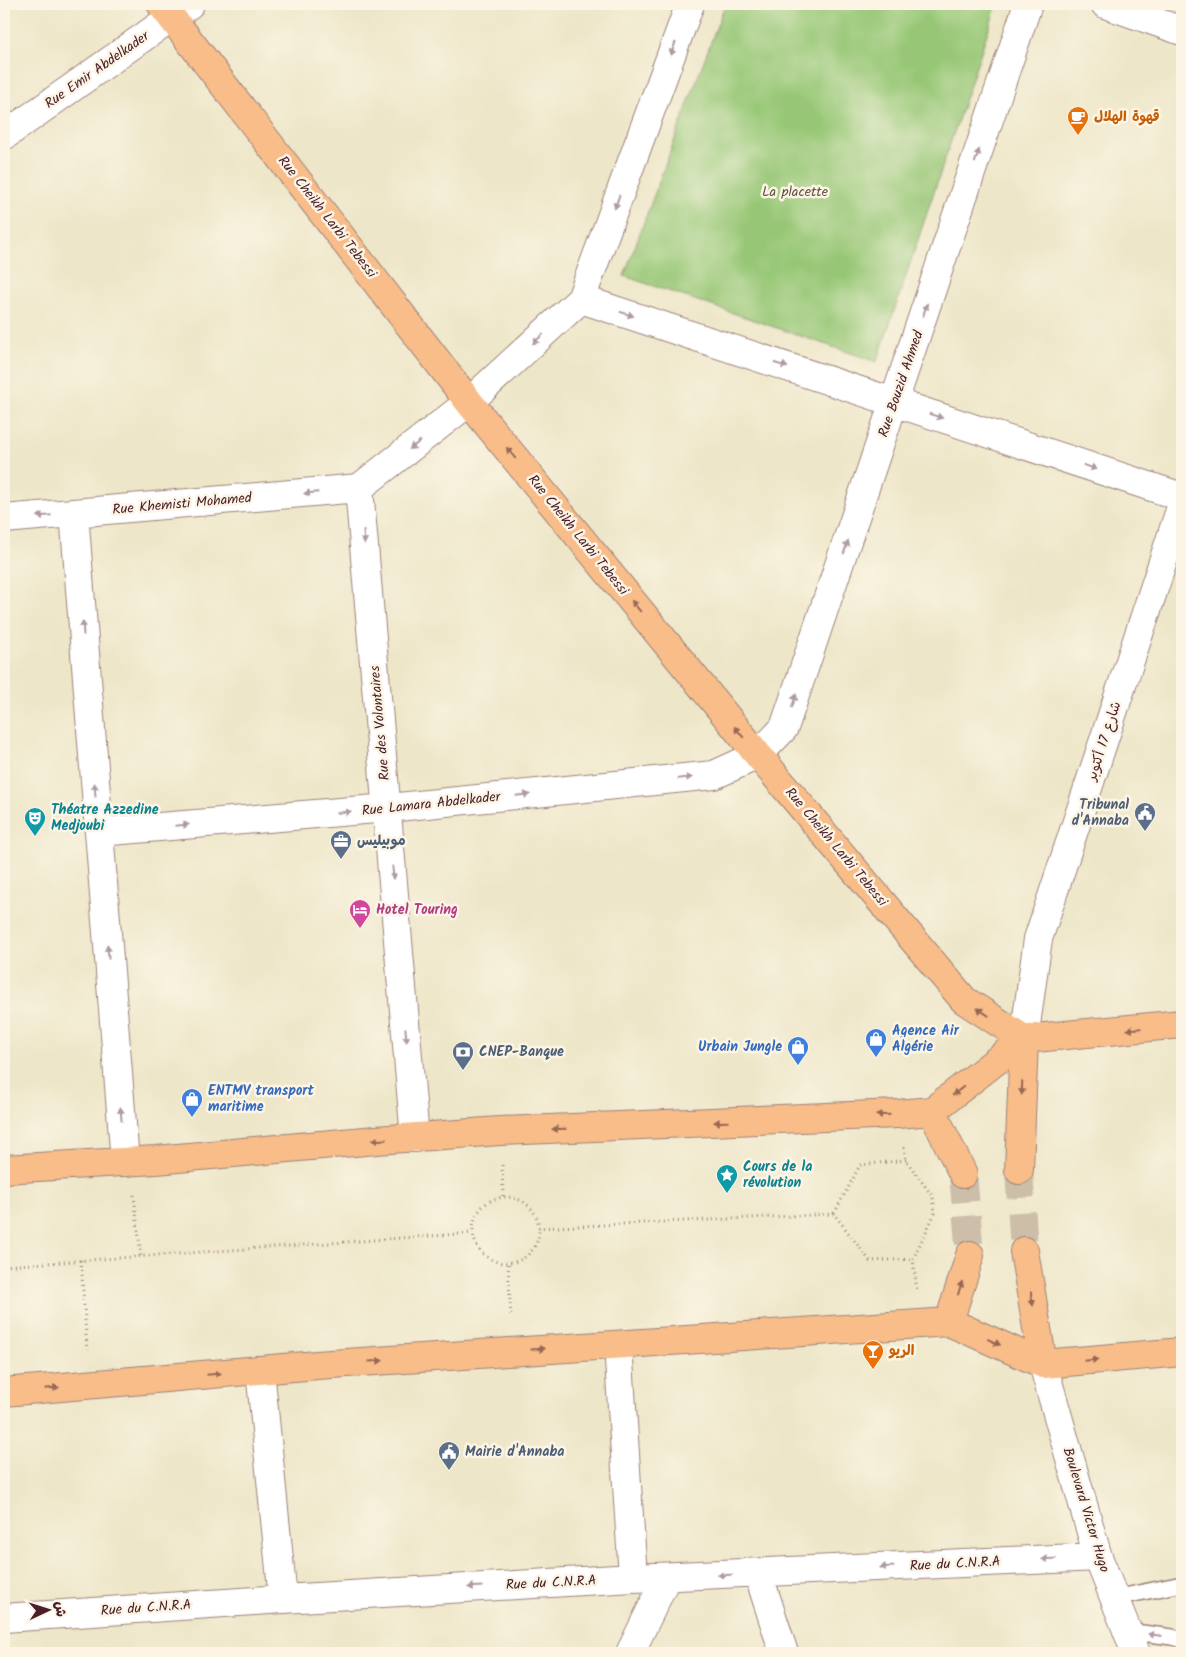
<svg xmlns="http://www.w3.org/2000/svg" width="1186" height="1657" viewBox="0 0 1186 1657" font-family="Kalam,'Playpen Sans Arabic',sans-serif">
<rect width="100%" height="100%" fill="#fcf5e5"/>
<filter id="ink" filterUnits="userSpaceOnUse"><feTurbulence type="fractalNoise" baseFrequency=".02" numOctaves="2"/><feDisplacementMap in="SourceGraphic" scale="10" xChannelSelector="R" yChannelSelector="G"/><feConvolveMatrix kernelMatrix="1 2 1 2 8 2 1 2 1" color-interpolation-filters="sRGB"/></filter>
<filter id="wash" filterUnits="userSpaceOnUse"><feTurbulence type="fractalNoise" baseFrequency=".0096" numOctaves="4" result="noise"/><feDisplacementMap in="SourceGraphic" scale="20" xChannelSelector="R" yChannelSelector="G"/><feGaussianBlur stdDeviation="1.12" result="paint"/><feColorMatrix in="noise" values="0 0 0 0 0 0 0 0 0 0 0 0 0 0 0 0 0 1.4 0 .05"/><feComposite in="paint" operator="in"/></filter>
<g filter="url(#wash)">
<rect width="100%" height="100%" fill="#ede6c8"/>
<path fill="#97c776" stroke="#707350" d="M725,4h272l-120,358 -253,-86z"/>
</g>
<g filter="url(#ink)">
<g fill="none" stroke-linecap="round" stroke-linejoin="round">
<path stroke="#ccbea9" stroke-width="28" stroke-dasharray="28 14" stroke-linecap="butt" d="M1019,1170l5,81
M963,1174l7,81"/>
<g stroke="#9c827a" stroke-width="18">
<path id="service" d="M1115,1598l67,-14
M1127,1631l45,6 10,3"/>
</g>
<g stroke="#9c827a" stroke-width="30">
<path id="minor" d="M1105,4l77,27
M581,299l601,198
M359,488l56,650
M359,488l110,-86 112,-103 109,-295
M74,513l51,649
M4,519l355,-31
M99,832l289,-24 326,-33 44,-20 26,-27 244,-724
M1024,1039l14,-100 144,-435
M618,1345l15,233
M1043,1364l55,193 38,96
M260,1370l23,229
M758,1573l26,80
M4,1618l279,-19 350,-21 465,-21
M630,1653l37,-76"/>
</g>
<g stroke="#9c827a" stroke-width="30">
<path id="tertiary" d="M4,136l186,-132"/>
</g>
<g stroke="#9c827a" stroke-width="30">
<path id="primary" d="M161,4l308,398 289,353 206,245 60,39
M1024,1039l158,-15
M932,1111l31,63
M4,1169l152,-9 220,-20 124,-9 397,-17 35,-3 92,-72
M1019,1170l5,-131
M1024,1251l19,113
M949,1322l21,-67
M4,1392l313,-27 632,-43 94,42 139,-12"/>
</g>
<path stroke="#9c827a" stroke-width="3" stroke-dasharray="1 4" stroke-linecap="butt" d="M904,1147l2,13 27,37 2,16 -22,46 4,32
M906,1160l-46,5 -26,49 36,47 43,-2
M502,1165l1,32
M134,1195l7,61
M473 1230a33 33 0 1 1 66 0a33 33 0 1 1-66 0Z
M538,1228l296,-14
M81,1260l6,90
M508,1264l3,54
M4,1266l469,-33"/>
<use href="#service" stroke="#fff" stroke-width="15"/>
<use href="#minor" stroke="#fff" stroke-width="28"/>
<use href="#tertiary" stroke="#fff" stroke-width="28"/>
<use href="#primary" stroke="#f8bd89" stroke-width="28"/>
</g>
<defs><path id="oneway-solid" d="M-6-.8H1V-3.2L6.5 0L1 3.2V.8H-6Z" transform="scale(1.25)"/></defs>
<g fill="#ae9aa0">
<use href="#oneway-solid" transform="translate(673 49) rotate(110)"/>
<use href="#oneway-solid" transform="translate(977 156) rotate(-72)"/>
<use href="#oneway-solid" transform="translate(617 202) rotate(110)"/>
<use href="#oneway-solid" transform="translate(925 310) rotate(-72)"/>
<use href="#oneway-solid" transform="translate(627 314) rotate(18)"/>
<use href="#oneway-solid" transform="translate(538 339) rotate(137)"/>
<use href="#oneway-solid" transform="translate(781 365) rotate(18)"/>
<use href="#oneway-solid" transform="translate(936 416) rotate(18)"/>
<use href="#oneway-solid" transform="translate(415 445) rotate(142)"/>
<use href="#oneway-solid" transform="translate(1090 467) rotate(18)"/>
<use href="#oneway-solid" transform="translate(311 493) rotate(175)"/>
<use href="#oneway-solid" transform="translate(44 516) rotate(175)"/>
<use href="#oneway-solid" transform="translate(364 537) rotate(85)"/>
<use href="#oneway-solid" transform="translate(846 547) rotate(-71)"/>
<use href="#oneway-solid" transform="translate(83 628) rotate(-94)"/>
<use href="#oneway-solid" transform="translate(794 701) rotate(-71)"/>
<use href="#oneway-solid" transform="translate(685 778) rotate(-6)"/>
<use href="#oneway-solid" transform="translate(95 790) rotate(-94)"/>
<use href="#oneway-solid" transform="translate(523 795) rotate(-6)"/>
<use href="#oneway-solid" transform="translate(344 812) rotate(-5)"/>
<use href="#oneway-solid" transform="translate(182 825) rotate(-5)"/>
<use href="#oneway-solid" transform="translate(393 873) rotate(85)"/>
<use href="#oneway-solid" transform="translate(108 952) rotate(-95)"/>
<use href="#oneway-solid" transform="translate(406 1035) rotate(85)"/>
<use href="#oneway-solid" transform="translate(121 1114) rotate(-95)"/>
<use href="#oneway-solid" transform="translate(1049 1559) rotate(177)"/>
<use href="#oneway-solid" transform="translate(887 1567) rotate(177)"/>
<use href="#oneway-solid" transform="translate(725 1575) rotate(178)"/>
<use href="#oneway-solid" transform="translate(475 1587) rotate(177)"/>
<use href="#oneway-solid" transform="translate(1155 1635) rotate(-172)"/>
</g>
<g fill="#986655">
<use href="#oneway-solid" transform="translate(511 453) rotate(-129)"/>
<use href="#oneway-solid" transform="translate(636 606) rotate(-129)"/>
<use href="#oneway-solid" transform="translate(739 732) rotate(-129)"/>
<use href="#oneway-solid" transform="translate(983 1012) rotate(-147)"/>
<use href="#oneway-solid" transform="translate(1134 1029) rotate(175)"/>
<use href="#oneway-solid" transform="translate(1022 1088) rotate(92)"/>
<use href="#oneway-solid" transform="translate(958 1091) rotate(142)"/>
<use href="#oneway-solid" transform="translate(883 1115) rotate(178)"/>
<use href="#oneway-solid" transform="translate(721 1122) rotate(178)"/>
<use href="#oneway-solid" transform="translate(559 1129) rotate(178)"/>
<use href="#oneway-solid" transform="translate(379 1140) rotate(176)"/>
<use href="#oneway-solid" transform="translate(960 1288) rotate(-73)"/>
<use href="#oneway-solid" transform="translate(1032 1299) rotate(81)"/>
<use href="#oneway-solid" transform="translate(994 1342) rotate(25)"/>
<use href="#oneway-solid" transform="translate(538 1349) rotate(-4)"/>
<use href="#oneway-solid" transform="translate(1091 1360) rotate(-5)"/>
<use href="#oneway-solid" transform="translate(376 1361) rotate(-4)"/>
<use href="#oneway-solid" transform="translate(214 1374) rotate(-5)"/>
<use href="#oneway-solid" transform="translate(52 1388) rotate(-5)"/>
</g>
</g>
<defs>
<g id="cafe-pin" transform="scale(1.125)"><path d="M0 17L-7.5 6A9.5 9.5 0 1 1 7.5 6Z" fill="#e8710a" stroke="#fcf5e5"/><path d="M-5.5-4.5H6V0H3Q3 3.5 0 3.5H-2.5Q-5.5 3.5-5.5 0ZM3-3.2v2h1.7v-2ZM-6 4.5H4V6H-6Z" fill="#fff"/></g>
<g id="civic-pin" transform="scale(1.125)"><path d="M0 17L-7.5 6A9.5 9.5 0 1 1 7.5 6Z" fill="#5c6f8a" stroke="#fcf5e5"/><path d="M-.6-6.5H3V-4.5H.6V-3L4-1V1h2V6H-6V1h2V-1L-.6-3ZM-1.2 2.5V6h2.4V2.5Z" fill="#fff"/></g>
<g id="theatre-pin" transform="scale(1.125)"><path d="M0 17L-7.5 6A9.5 9.5 0 1 1 7.5 6Z" fill="#0f9aa8" stroke="#fcf5e5"/><path d="M-5-5.5Q0-4 5-5.5V0Q5 5 0 6Q-5 5-5 0ZM-3.3-2.5H-1v1.5H-3.3ZM1-2.5H3.3v1.5H1ZM-2.8 1Q0 5.5 2.8 1Z" fill="#fff"/></g>
<g id="office-pin" transform="scale(1.125)"><path d="M0 17L-7.5 6A9.5 9.5 0 1 1 7.5 6Z" fill="#5c6f8a" stroke="#fcf5e5"/><path d="M-6-3h4V-5.5h4V-3h4V5H-6ZM-1-4.5V-3h2v-1.5ZM-6 0V1H6V0Z" fill="#fff"/></g>
<g id="hotel-pin" transform="scale(1.125)"><path d="M0 17L-7.5 6A9.5 9.5 0 1 1 7.5 6Z" fill="#d1479c" stroke="#fcf5e5"/><path d="M-6-4.5h1.5V1H6V5H4.5V3h-9V5H-6ZM-4 0a1.8 1.8 0 1 1 3.6 0ZM.5 0V-2.5h3Q6-2.5 6 0Z" fill="#fff"/></g>
<g id="shop-pin" transform="scale(1.125)"><path d="M0 17L-7.5 6A9.5 9.5 0 1 1 7.5 6Z" fill="#3f7fe0" stroke="#fcf5e5"/><path d="M-5-2.5h2.3a2.7 3.5 0 0 1 5.4 0H5L5.5 6h-11ZM-1.5-2.5h3a1.5 2.3 0 0 0-3 0Z" fill="#fff"/></g>
<g id="bank-pin" transform="scale(1.125)"><path d="M0 17L-7.5 6A9.5 9.5 0 1 1 7.5 6Z" fill="#5c6f8a" stroke="#fcf5e5"/><path d="M-6-4H6V4H-6ZM0-2.3a2.3 2.3 0 1 0 0 4.6a2.3 2.3 0 1 0 0-4.6Z" fill="#fff"/></g>
<g id="sight-pin" transform="scale(1.125)"><path d="M0 17L-7.5 6A9.5 9.5 0 1 1 7.5 6Z" fill="#0f9aa8" stroke="#fcf5e5"/><path d="M0-6L1.8-2.2L6-1.7L2.9 1.2L3.7 5.4L0 3.3L-3.7 5.4L-2.9 1.2L-6-1.7L-1.8-2.2Z" fill="#fff"/></g>
<g id="bar-pin" transform="scale(1.125)"><path d="M0 17L-7.5 6A9.5 9.5 0 1 1 7.5 6Z" fill="#e8710a" stroke="#fcf5e5"/><path d="M-6-5H6L.8 .8V4.5H3.5V6h-7V4.5H-.8V.8Z" fill="#fff"/></g>
</defs>
<g fill-rule="evenodd">
<use href="#cafe-pin" x="1078" y="117"/>
<use href="#civic-pin" x="1145" y="813"/>
<use href="#theatre-pin" x="35" y="818"/>
<use href="#office-pin" x="341" y="841"/>
<use href="#hotel-pin" x="360" y="910"/>
<use href="#shop-pin" x="876" y="1039"/>
<use href="#shop-pin" x="798" y="1047"/>
<use href="#bank-pin" x="463" y="1052"/>
<use href="#shop-pin" x="192" y="1099"/>
<use href="#sight-pin" x="727" y="1175"/>
<use href="#bar-pin" x="873" y="1351"/>
<use href="#civic-pin" x="449" y="1452"/>
</g>
<g text-anchor="middle" dominant-baseline="central" stroke-width="5" stroke-linejoin="round" paint-order="stroke">
<g font-size="14" fill="#4a1f2b" stroke="#fcf5e5">
<text transform="translate(97 70) rotate(-35)">Rue Emir Abdelkader</text>
<text transform="translate(327 217) rotate(52)">Rue Cheikh Larbi Tebessi</text>
<text transform="translate(901 384) rotate(-71)">Rue Bouzid Ahmed</text>
<text transform="translate(182 504) rotate(-5)">Rue Khemisti Mohamed</text>
<text transform="translate(578 535) rotate(51)">Rue Cheikh Larbi Tebessi</text>
<text transform="translate(380 723) rotate(-95)">Rue des Volontaires</text>
<text transform="translate(1104 741) rotate(-72)">شارع 17 أكتوبر</text>
<text transform="translate(431 804) rotate(-6)">Rue Lamara Abdelkader</text>
<text transform="translate(836 847) rotate(50)">Rue Cheikh Larbi Tebessi</text>
<text transform="translate(1086 1510) rotate(73)">Boulevard Victor Hugo</text>
<text transform="translate(955 1564) rotate(-3)">Rue du C.N.R.A</text>
<text transform="translate(551 1583) rotate(-3)">Rue du C.N.R.A</text>
<text transform="translate(146 1608) rotate(-4)">Rue du C.N.R.A</text>
</g>
<g font-size="14" font-weight="bold" fill="#c56008" stroke="#fcf5e5" text-anchor="start">
<text x="1094" y="117">قهوة الهلال</text>
<text x="889" y="1351">الريو</text>
</g>
<g font-size="14" fill="#615142" stroke="#fcf5e5">
<text x="795" y="192">La placette</text>
</g>
<g font-size="14" font-weight="bold" fill="#4e5e75" stroke="#fcf5e5" text-anchor="start">
<text x="1129" y="805" text-anchor="end">Tribunal<tspan x="1129" dy="16">d'Annaba</tspan></text>
<text x="357" y="841">موبيليس</text>
<text x="479" y="1052">CNEP-Banque</text>
<text x="465" y="1452">Mairie d'Annaba</text>
</g>
<g font-size="14" font-weight="bold" fill="#0d838f" stroke="#fcf5e5" text-anchor="start">
<text x="51" y="810">Théatre Azzedine<tspan x="51" dy="16">Medjoubi</tspan></text>
<text x="743" y="1167">Cours de la<tspan x="743" dy="16">révolution</tspan></text>
</g>
<g font-size="14" font-weight="bold" fill="#b23c85" stroke="#fcf5e5" text-anchor="start">
<text x="376" y="910">Hotel Touring</text>
</g>
<g font-size="14" font-weight="bold" fill="#366cbe" stroke="#fcf5e5" text-anchor="start">
<text x="892" y="1031">Agence Air<tspan x="892" dy="16">Algérie</tspan></text>
<text x="782" y="1047" text-anchor="end">Urbain Jungle</text>
<text x="208" y="1091">ENTMV transport<tspan x="208" dy="16">maritime</tspan></text>
</g>
</g>
<rect width="1186" height="1657" fill="none" stroke="#fcf5e5" stroke-width="20"/>
<g transform="translate(48 1610) rotate(86)" stroke="#fcf5e5" stroke-width="4" paint-order="stroke">
<path d="M0-4L9 19L0 12L-9 19Z" fill="#4a1f2b"/>
<text y="-8" font-size="14" font-weight="bold" text-anchor="middle" fill="#4a1f2b">ش</text>
</g>
</svg>
